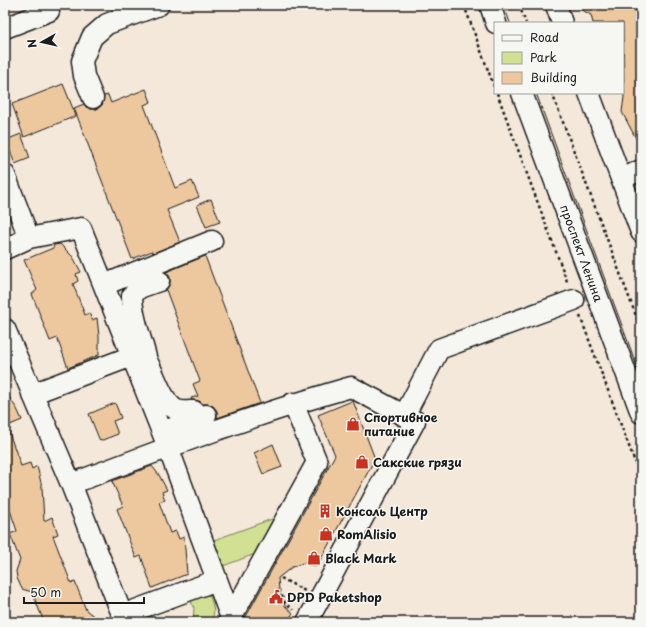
<svg xmlns="http://www.w3.org/2000/svg" width="646" height="627" viewBox="0 0 646 627" font-family="'Playpen Sans',sans-serif">
<rect width="100%" height="100%" fill="#f3e8d9"/>
<filter id="ink" filterUnits="userSpaceOnUse"><feTurbulence type="fractalNoise" baseFrequency=".025" numOctaves="2"/><feDisplacementMap in="SourceGraphic" scale="8" xChannelSelector="R" yChannelSelector="G"/><feConvolveMatrix kernelMatrix="1 2 1 2 8 2 1 2 1" color-interpolation-filters="sRGB"/></filter>
<g filter="url(#ink)">
<path fill="#d1e093" stroke="#767e58" d="M283,515l-20,36 -40,15 -9,-26z
M204,594l6,2c3,11 6,15 1,26h-18l1,-14 -4,-9z"/>
<path fill="#edc89e" stroke="#1c1c1c" d="M573,5h60l4,10 4,-2v135l-19,-36 2,-15 -1,-74h-30l-2,-8z
M63,84l13,32 -52,21 -12,-33z
M146,89l5,13 -7,3 31,83 17,-7 7,16 -32,13 13,32 -27,11 -1,-2 -20,8 -58,-151 10,-4 2,3 5,2h6l5,-4 2,-9 4,-1 3,8z
M21,134l9,24 -15,6 -9,-24z
M211,199l9,23 -14,5 -9,-22z
M60,244l13,13 8,15 -5,2 2,7 -5,3 12,31 4,-2 3,7 5,-2 2,18v19l-31,13 -11,-30 -7,3 -18,-47 5,-4 -13,-30 29,-12 1,-3z
M205,256l55,147 -43,15v-7l-4,-5 -5,-2h-5l-4,-3 -7,-1 -1,-2 7,-2 -5,-12 7,-3 -34,-91 4,-7v-6l-4,-5z
M5,391l12,18 5,11 -17,7z
M352,401h1l22,58 -58,107 -14,-3 -11,4 -14,11 1,12 2,9 5,8 7,6 -6,9h-44l92,-167 -17,-40z
M115,403l6,15 -8,3 5,13 -18,7 -11,-27z
M7,427l14,39 9,-3 2,6 5,-3 5,21 2,34 8,-4 6,17 -5,2 18,47 4,-1 11,28 15,12h-57l-12,-30 -10,-3 -5,-11 -1,-7 4,-11 -10,-26 7,-3 -12,-36v-67z
M273,444l9,23 -19,7 -9,-21z
M152,466l7,9 8,15 -5,2 3,8 -6,2 11,31 6,-2 3,8 5,-2 3,37 -35,14 -11,-32 -5,2 -19,-49 6,-3 -11,-25z"/>
<g fill="none" stroke-linecap="round" stroke-linejoin="round">
<g stroke="#1c1c1c" stroke-width="23">
<path id="minor" d="M490,5l6,18
M556,5l6,18
M5,28l44,-17 -3,-6
M522,93l119,320
M589,93l52,139
M93,98l-9,-22 -2,-15 10,-24 15,-13 52,-19
M5,175l24,63
M621,179l20,-9
M5,249l24,-11 52,-10 87,219 63,171
M104,285l108,-44
M5,329l66,155 54,138
M147,361c-5,-22 -15,-43 -15,-65l7,-8 20,-7
M145,362l2,-1c8,13 15,41 28,48 5,3 13,2 19,2
M32,394l100,-38
M404,416l35,-67 135,-49
M162,432l44,-17
M71,484c92,-35 185,-70 280,-97l64,34 -108,201
M122,615l95,-35
M229,622l88,-160 -24,-59"/>
</g>
<path stroke="#1c1c1c" stroke-width="2.5" stroke-dasharray="3 3" stroke-linecap="butt" d="M464,5l31,84
M519,5l7,18
M497,93l71,191
M552,93l89,236
M580,316l61,162
M281,578l24,13
M279,590l6,13 8,7"/>
<use href="#minor" stroke="#f6f6f2" stroke-width="20"/>
<path stroke="#1c1c1c" stroke-width="1" d="M504,5l6,18
M536,93l105,284"/>
</g>
</g>
<defs>
<g id="shop-bare" transform="scale(1.08)"><path d="M-5-2.5h2.3a2.7 3.5 0 0 1 5.4 0H5L5.5 6h-11ZM-1.5-2.5h3a1.5 2.3 0 0 0-3 0Z" fill="#c8321e" stroke="#f6f6f2" stroke-width="2.5" paint-order="stroke"/></g>
<g id="building-bare" transform="scale(1.08)"><path d="M-4-6H4V6H1V3H-1V6H-4ZM-2.5-4.3h1.7v1.8h-1.7ZM.8-4.3h1.7v1.8H.8ZM-2.5-1h1.7V.8h-1.7ZM.8-1h1.7V.8H.8Z" fill="#c8321e" stroke="#f6f6f2" stroke-width="2.5" paint-order="stroke"/></g>
<g id="civic-bare" transform="scale(1.08)"><path d="M-.6-6.5H3V-4.5H.6V-3L4-1V1h2V6H-6V1h2V-1L-.6-3ZM-1.2 2.5V6h2.4V2.5Z" fill="#c8321e" stroke="#f6f6f2" stroke-width="2.5" paint-order="stroke"/></g>
</defs>
<g fill-rule="evenodd">
<use href="#shop-bare" x="353" y="424"/>
<use href="#shop-bare" x="362" y="462"/>
<use href="#building-bare" x="325" y="511"/>
<use href="#shop-bare" x="326" y="534"/>
<use href="#shop-bare" x="314" y="558"/>
<use href="#civic-bare" x="276" y="597"/>
</g>
<g text-anchor="middle" dominant-baseline="central" stroke-width="3" stroke-linejoin="round" paint-order="stroke">
<g font-size="12" fill="#1c1c1c" stroke="#f6f6f2">
<text transform="translate(582 253) rotate(70)">проспект Ленина</text>
</g>
<g font-size="12" font-weight="bold" fill="#1c1c1c" stroke="#f6f6f2" text-anchor="start">
<text x="364" y="417">Спортивное<tspan x="364" dy="14">питание</tspan></text>
<text x="373" y="462">Сакские грязи</text>
<text x="336" y="511">Консоль Центр</text>
<text x="337" y="534">RomAlisio</text>
<text x="325" y="558">Black Mark</text>
<text x="287" y="597">DPD Paketshop</text>
</g>
</g>
<rect width="646" height="627" fill="none" stroke="#f6f6f2" stroke-width="20"/>
<rect x="10" y="10" width="626" height="607" fill="none" stroke="#1c1c1c" stroke-width="1.5" filter="url(#ink)"/>
<rect x="494" y="22" width="130" height="72" fill="#f6f6f2" stroke="#9f9f9c"/>
<rect x="502" y="35" width="20" height="6" fill="#f6f6f2" stroke="#9f9f9c"/>
<text x="530" y="42" font-size="12" fill="#1c1c1c">Road</text>
<rect x="502" y="52" width="20" height="12" fill="#d1e093" stroke="#9f9f9c"/>
<text x="530" y="62" font-size="12" fill="#1c1c1c">Park</text>
<rect x="502" y="72" width="20" height="12" fill="#edc89e" stroke="#9f9f9c"/>
<text x="530" y="82" font-size="12" fill="#1c1c1c">Building</text>
<g transform="translate(42 42) rotate(262)" stroke="#f6f6f2" stroke-width="3" paint-order="stroke">
<path d="M0-3L7 15L0 10L-7 15Z" fill="#1c1c1c"/>
<text y="-6" font-size="11" font-weight="bold" text-anchor="middle" fill="#1c1c1c">N</text>
</g>
<path d="M24 597v6h120v-6" fill="none" stroke="#1c1c1c" stroke-width="2"/>
<text x="30" y="597" font-size="12" fill="#1c1c1c" stroke="#f6f6f2" stroke-width="3" paint-order="stroke">50 m</text>
</svg>
